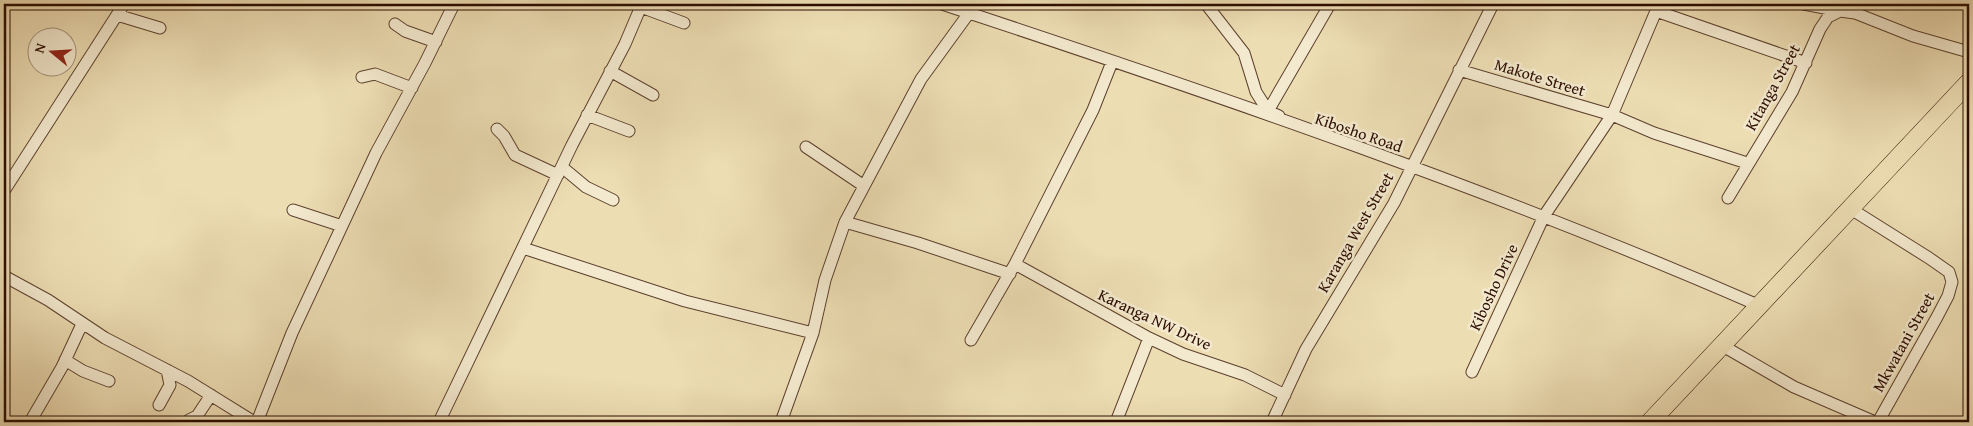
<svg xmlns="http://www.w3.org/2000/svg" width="1973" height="426" viewBox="0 0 1973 426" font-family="'Gentium Book Plus',serif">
<rect width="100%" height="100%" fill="#edddb3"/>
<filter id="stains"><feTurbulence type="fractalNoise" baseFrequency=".004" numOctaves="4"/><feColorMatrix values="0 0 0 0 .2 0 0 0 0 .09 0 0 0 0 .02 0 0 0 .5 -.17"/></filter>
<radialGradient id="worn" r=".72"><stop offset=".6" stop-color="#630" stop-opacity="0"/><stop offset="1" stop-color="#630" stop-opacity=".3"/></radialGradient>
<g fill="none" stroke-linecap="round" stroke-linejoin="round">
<g stroke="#5c402d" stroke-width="13">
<path id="minor" d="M942,4c276,91 552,186 818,302
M1206,4l38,49 12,39 12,19
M1804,4l36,7
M641,7l43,16
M1656,11l150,52
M117,15l43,13
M395,24l10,7 31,11
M1459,70l153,45 47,-111
M610,71l43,24
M362,77l13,-3 37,14
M587,115l42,16
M1279,116l-11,-5 62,-107
M497,129l7,7 11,19 43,20
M806,147l58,39
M562,167l24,20 27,13
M4,191l120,-187
M1728,198l64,-106 28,-63 8,-12 12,-6 15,2 58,23 56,16
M1851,209l78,49 20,14 3,10 -4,14 -11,21 -59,105
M293,210l49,16
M845,222l73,21 92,31
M523,248l162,53 128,32
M1015,264l134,74 34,16 62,21 40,20
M4,276l44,24 57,38 83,43 66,41
M971,340l44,-76 78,-154 19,-48
M1723,346l71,41 81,35
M65,360l18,11 26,10
M1472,372l72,-156 68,-101 42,18 93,30
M159,405l11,-20 -3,-15
M189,420l8,-4 14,-21
M30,422l32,-55 20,-43
M257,422l35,-89 50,-107 34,-73 49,-90 29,-59
M439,422l133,-277 53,-101 17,-40
M781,422l32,-89 12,-53 20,-58 76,-143 48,-66
M1116,422l33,-84
M1272,422l34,-73 88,-146 99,-199"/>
</g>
<g stroke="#2b0c00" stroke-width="19">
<path id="highway" d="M1650,422l319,-340"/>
</g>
<use href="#minor" stroke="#f3e9ce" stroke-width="11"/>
<use href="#highway" stroke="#edddb3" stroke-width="18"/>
</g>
<g text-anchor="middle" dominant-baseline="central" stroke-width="5" stroke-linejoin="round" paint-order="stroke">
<g font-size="16" fill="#2b0c00" stroke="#f3e9ce">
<text transform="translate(1540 77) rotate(17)">Makote Street</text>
<text transform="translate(1772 87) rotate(-61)">Kitanga Street</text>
<text transform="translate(1359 132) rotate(19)">Kibosho Road</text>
<text transform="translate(1355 232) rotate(-60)">Karanga West Street</text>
<text transform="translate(1493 287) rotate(-65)">Kibosho Drive</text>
<text transform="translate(1155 319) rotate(25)">Karanga NW Drive</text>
<text transform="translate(1903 342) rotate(-61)">Mkwatani Street</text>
</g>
</g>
<rect width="1973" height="426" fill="none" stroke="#edddb3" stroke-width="20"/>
<rect x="5" y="5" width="1963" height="416" fill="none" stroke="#2b0c00" stroke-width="2.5"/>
<rect x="10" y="10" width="1953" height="406" fill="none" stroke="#2b0c00"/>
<g transform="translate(52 52) rotate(288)"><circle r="24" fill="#f3e9ce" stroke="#a3917c"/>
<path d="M0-4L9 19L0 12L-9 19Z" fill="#8f2418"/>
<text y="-8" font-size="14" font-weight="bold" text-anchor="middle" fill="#2b0c00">N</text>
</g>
<rect width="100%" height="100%" filter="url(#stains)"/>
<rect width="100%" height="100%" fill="url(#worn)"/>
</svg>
